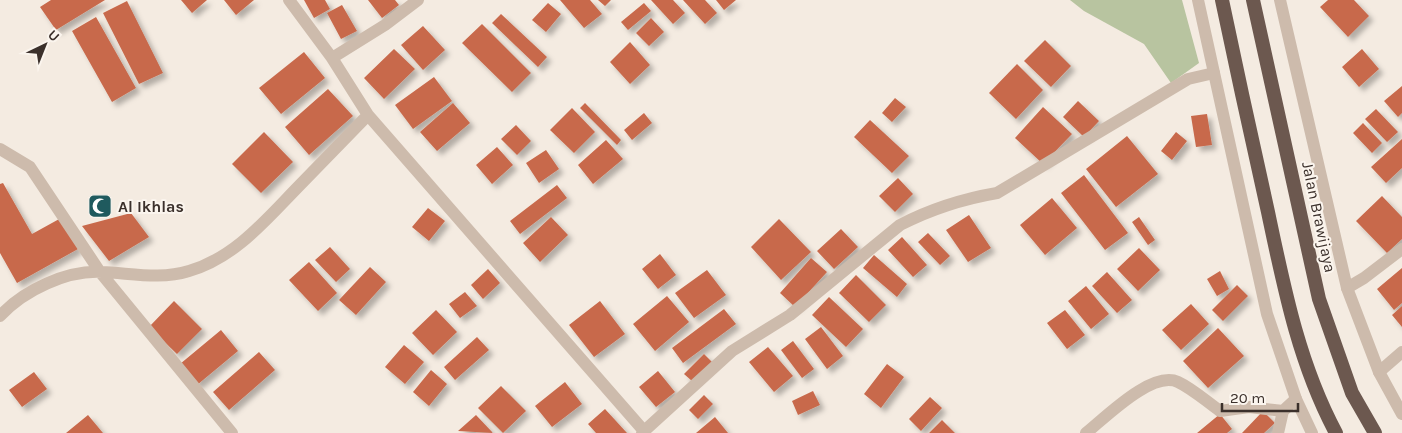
<svg xmlns="http://www.w3.org/2000/svg" width="1402" height="433" viewBox="0 0 1402 433" font-family="Karla,sans-serif">
<defs>
<filter id="shadow"><feDropShadow dx="4.5" dy="4.5" stdDeviation="2.5" flood-color="#0004"/></filter>
</defs>
<rect width="100%" height="100%" fill="#f4ebe1"/>
<path fill="#b8c4a0" d="M1070,0h112l17,63 -28,20 -27,-39 -60,-33z"/>
<path fill="#c8694b" filter="url(#shadow)" d="M51,0h54l-49,30 -16,-23z
M181,0h26l-15,13z
M224,0h30l-18,15z
M304,0h21l5,9 -16,9z
M368,0h27l4,5 -17,13z
M560,0h30l12,14 -18,14z
M598,0h13l-6,6z
M651,0h22l12,13 -12,11z
M683,0h22l12,13 -12,11z
M716,0h20l-12,10z
M1328,0h26l15,16 -21,21 -28,-30z
M127,1l36,72 -24,11 -36,-71z
M548,3l13,11 -15,18 -14,-12z
M644,3l7,8 -23,19 -7,-8z
M342,5l15,26 -16,8 -14,-26z
M501,14l46,43 -9,10 -46,-44z
M96,17l40,71 -24,14 -40,-71z
M651,18l13,14 -15,14 -13,-13z
M482,24l49,49 -19,19 -50,-49z
M423,26l22,24 -22,20 -22,-25z
M1045,40l26,26 -20,21 -27,-26z
M630,42l20,23 -20,19 -20,-22z
M394,49l21,20 -31,30 -20,-21z
M1362,49l17,20 -20,18 -17,-20z
M304,52l21,26 -44,36 -22,-26z
M1017,64l26,26 -27,29 -27,-26z
M434,77l18,24 -39,28 -18,-24z
M1402,86v27l-4,4 -14,-16z
M328,89l25,27 -44,39 -24,-28z
M895,98l11,9 -14,15 -10,-9z
M1078,101l21,20 -15,16 -21,-20z
M453,103l17,20 -33,28 -17,-19z
M585,103l36,37 -4,5 -37,-37z
M1043,107l29,27 -29,30 -28,-26z
M572,108l23,24 -21,21 -24,-23z
M1376,109l22,23 -11,10 -22,-23z
M644,113l8,10 -20,17 -8,-10z
M1207,114l5,31 -16,2 -5,-31z
M870,120l39,36 -17,17 -38,-36z
M1363,123l19,20 -10,10 -19,-20z
M516,125l15,16 -14,14 -16,-16z
M264,132l29,30 -32,31 -29,-29z
M1176,132l11,9 -15,19 -11,-9z
M1127,136l31,38 -42,33 -30,-38z
M1402,139v29l-16,15 -15,-16z
M606,140l17,19 -30,25 -15,-19z
M497,147l16,18 -21,19 -16,-19z
M546,150l13,19 -20,14 -13,-20z
M1084,175l44,58 -23,17 -44,-57z
M898,178l15,16 -18,18 -16,-16z
M3,183l29,51 29,-16 17,31 -61,34 -17,-30v-69z
M557,185l10,13 -47,36 -10,-13z
M1382,196l20,21v22l-15,14 -31,-32z
M1052,198l25,30 -32,27 -25,-30z
M428,208l17,13 -16,20 -17,-14z
M131,213l18,24 -40,24 -27,-35z
M969,215l22,33 -23,14 -22,-32z
M551,217l17,18 -28,27 -17,-19z
M1139,217l16,23 -7,5 -16,-23z
M779,219l32,33 -30,28 -30,-33z
M841,229l17,18 -24,22 -17,-18z
M928,233l22,23 -10,9 -22,-23z
M902,237l25,28 -14,12 -25,-27z
M330,247l20,22 -14,13 -21,-22z
M1139,248l21,22 -22,21 -21,-22z
M660,254l16,21 -18,14 -16,-20z
M874,255l33,29 -10,13 -34,-29z
M811,258l16,14 -32,35 -15,-14z
M309,262l28,31 -19,18 -29,-31z
M370,267l16,15 -30,33 -17,-15z
M1402,268v35l-8,7 -17,-21z
M488,269l12,14 -17,16 -12,-14z
M707,270l19,25 -32,23 -19,-25z
M1220,271l9,18 -12,7 -10,-17z
M1107,272l25,28 -15,13 -25,-27z
M856,275l30,30 -17,17 -30,-29z
M1237,285l11,11 -25,25 -11,-11z
M1086,286l23,28 -18,15 -23,-28z
M465,292l12,14 -17,12 -11,-14z
M667,296l22,26 -34,29 -22,-27z
M829,297l34,32 -17,18 -34,-32z
M174,301l28,28 -25,25 -28,-27z
M600,301l25,33 -31,23 -25,-32z
M1191,304l18,20 -28,26 -19,-20z
M1402,306v21l-10,-12z
M724,309l12,15 -53,39 -11,-15z
M436,310l21,22 -24,23 -21,-22z
M1065,310l20,25 -18,14 -20,-26z
M821,327l22,29 -16,13 -22,-30z
M1218,328l26,28 -36,32 -25,-27z
M221,330l17,21 -41,34 -17,-21z
M477,337l12,13 -34,30 -11,-13z
M793,341l21,28 -12,9 -21,-28z
M404,345l20,17 -19,22 -20,-17z
M768,347l25,29 -19,16 -25,-30z
M259,352l16,18 -46,40 -16,-18z
M704,354l8,8 -20,19 -8,-7z
M887,364l17,13 -23,31 -17,-14z
M431,370l16,14 -18,22 -16,-14z
M658,371l17,21 -19,15 -17,-20z
M34,372l13,17 -25,18 -13,-17z
M565,382l17,22 -30,23 -17,-21z
M501,386l25,25 -23,22 -25,-25z
M813,391l7,14 -22,10 -6,-14z
M704,395l9,9 -15,15 -9,-9z
M930,397l12,11 -21,23 -12,-12z
M605,409l22,24h-31l-8,-9z
M1263,411l12,12 -11,10h-22z
M1220,414l12,15 -5,4h-30z
M88,415l15,18h-37z
M476,415l17,18 -35,-2z
M715,417l13,16h-32z
M942,420l13,13h-26z"/>
<g fill="none" stroke-linecap="round" stroke-linejoin="round">
<path stroke="#cdbbac" stroke-width="12" d="M1347,288l17,-10 38,-29"/>
<path stroke="#cdbbac" stroke-width="12" d="M332,58l53,-33 33,-25
M368,115l276,316
M0,149l30,18 70,105 132,161
M0,316c24,-26 67,-46 102,-44 28,1 59,8 87,-1 45,-13 76,-50 107,-82 24,-25 48,-49 72,-74l-36,-57 -43,-58
M1379,372l23,-20
M642,433l90,-82 58,-36 110,-90c31,-16 62,-26 97,-32l191,-114 26,-6
M1086,433c19,-15 66,-63 92,-51 15,7 29,20 42,29l29,-4 34,4
M1278,433l5,-22 13,-12"/>
<path stroke="#cdbbac" stroke-width="12" d="M1198,0l69,314 29,85 16,34
M1280,0l67,288 32,84 23,42"/>
<path stroke="#6c584f" stroke-width="14" d="M1222,0c15,71 30,141 46,212 16,76 31,152 68,221
M1253,0l66,299 33,94 23,40"/>
</g>
<defs>
<g id="mosque-square" transform="scale(1.25)"><rect x="-9" y="-9" width="18" height="18" rx="4" fill="#1f5a5e" stroke="#fbf5ee"/><path d="M3.5-4.9A6 6 0 1 0 3.5 4.9A5 5 0 1 1 3.5-4.9Z" fill="#fff"/></g>
</defs>
<g fill-rule="evenodd">
<use href="#mosque-square" x="100" y="206"/>
</g>
<g text-anchor="middle" dominant-baseline="central" stroke-width="4" stroke-linejoin="round" paint-order="stroke">
<g font-size="16" font-weight="bold" fill="#3b302b" stroke="#fbf5ee" text-anchor="start">
<text x="118" y="206">Al Ikhlas</text>
</g>
<g font-size="16" fill="#3b302b" stroke="#fbf5ee">
<text transform="translate(1319 217) rotate(78)">Jalan Brawijaya</text>
</g>
</g>
<g transform="translate(45 45) rotate(43)" stroke="#fbf5ee" stroke-width="4" paint-order="stroke">
<path d="M0-4L9 19L0 12L-9 19Z" fill="#3b302b"/>
<text y="-8" font-size="14" font-weight="bold" text-anchor="middle" fill="#3b302b">U</text>
</g>
<path d="M1222 403v8h76v-8" fill="none" stroke="#3b302b" stroke-width="2.5"/>
<text x="1230" y="403" font-size="15" fill="#3b302b" stroke="#fbf5ee" stroke-width="4" paint-order="stroke">20 m</text>
</svg>
